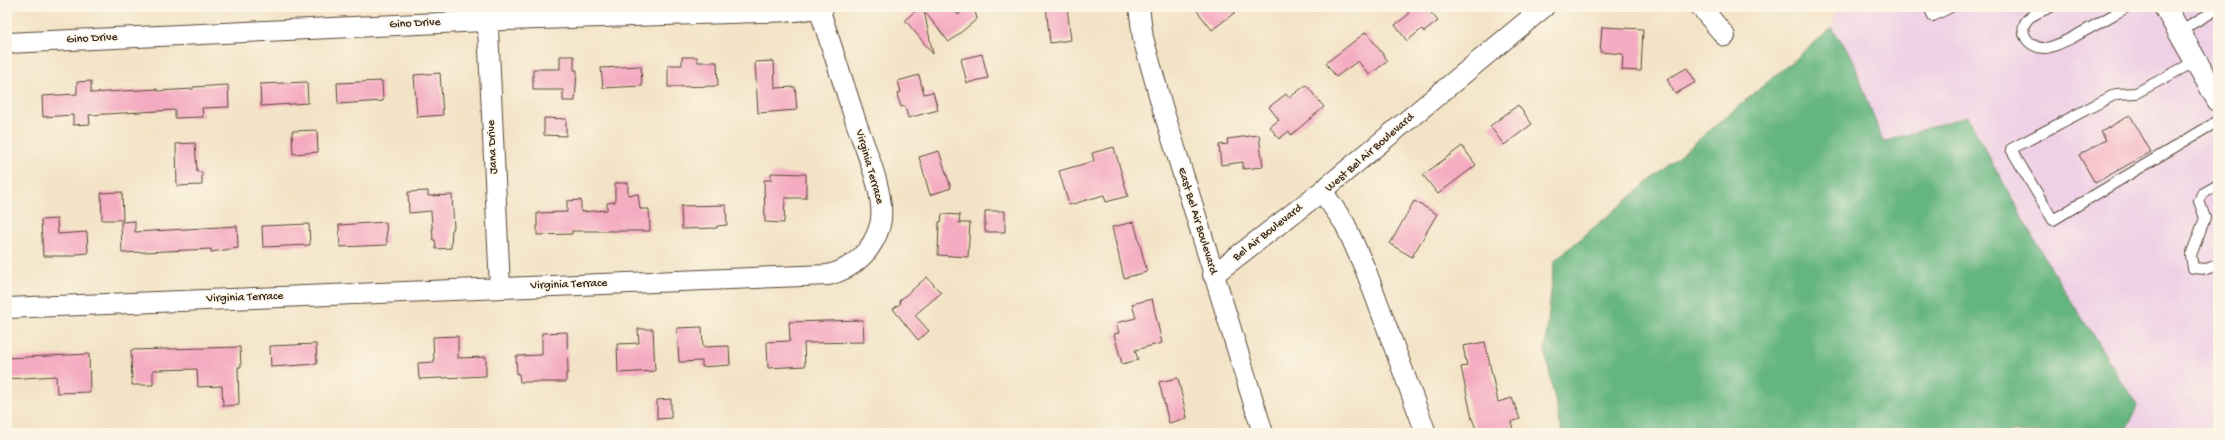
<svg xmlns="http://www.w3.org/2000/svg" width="2225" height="440" viewBox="0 0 2225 440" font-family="'Gochi Hand',sans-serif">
<rect width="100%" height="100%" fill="#fcf5e5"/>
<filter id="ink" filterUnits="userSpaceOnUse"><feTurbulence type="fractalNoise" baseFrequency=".025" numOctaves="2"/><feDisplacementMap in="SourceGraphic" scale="8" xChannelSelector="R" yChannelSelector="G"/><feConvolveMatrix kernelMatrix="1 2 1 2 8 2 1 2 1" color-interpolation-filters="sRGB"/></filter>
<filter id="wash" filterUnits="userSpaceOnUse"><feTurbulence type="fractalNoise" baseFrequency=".012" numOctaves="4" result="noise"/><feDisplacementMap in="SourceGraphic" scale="16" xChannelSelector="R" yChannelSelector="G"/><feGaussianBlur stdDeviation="0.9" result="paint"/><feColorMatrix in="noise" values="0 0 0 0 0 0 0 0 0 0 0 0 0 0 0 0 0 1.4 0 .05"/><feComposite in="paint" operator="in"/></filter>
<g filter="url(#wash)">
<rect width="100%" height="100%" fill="#f3e3c6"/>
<path fill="#efd0e6" d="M1836,7h382v426h-94l14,-26 -90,-143 -81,-148 -84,26 -32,-87 -19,-27z"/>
<path fill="#65b580" stroke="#50704f" d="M1832,28l19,27 32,87 84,-26 81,148 90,143 -14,26h-562l-17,-81 9,-91z"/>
<g id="blocks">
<path fill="#f4aac1" d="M920,7h31l7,8 10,-8h6l3,12 -28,23 -25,-31 9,43 -28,-34z
M1046,7h21l4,33 -21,3z
M1194,7h48l-30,23z
M1403,7h23l12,14 -14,11 -2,-3 -15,12 -12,-16 14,-11z
M1602,27l41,2 -2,42 -19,-1 1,-16 -23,-2z
M1366,32l22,29 -19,14 -11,-14 -22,16 -10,-14z
M982,54l6,24 -21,5 -6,-24z
M560,56h14v14h3l-2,31h-12v-11h-30v-21h27z
M682,57h15l1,5h19l1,24 -50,1v-22h14z
M774,61l1,27 20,-1 2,23 -39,3 -3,-51z
M641,66l1,20 -39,2 -2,-20z
M1687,68l9,14 -21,12 -8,-15z
M440,73l3,42 -26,2 -3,-42z
M919,75l5,19 9,-2 5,18 -30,8 -3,-12 -4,1 -4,-13 4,-2 -3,-11z
M91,81v12l66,-4v2l36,-2v-2l35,-2 1,22 -27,1 1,9 -28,1v-8l-86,5 1,9 -17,1v-10l-30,2 -1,-21 35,-2v-12z
M382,81l1,20 -45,3 -1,-21z
M307,82l1,21 -47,3 -1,-22z
M1306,85l18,22 -33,28 -2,-4 -10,8 -9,-12 9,-7 -10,-13 17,-13 3,4z
M1518,105l14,19 -28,21 -14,-19z
M2130,115l21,37 -56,31 -16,-28 27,-15 -5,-8z
M544,118l22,1v17l-22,-1z
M317,130l1,22 -25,2 -1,-23z
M1259,135l4,32 -20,2v-7l-22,3 -2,-20 9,-1 -1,-5z
M195,143l2,29h5v13l-25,1 -1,-42z
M1462,146l14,19 -38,29 -15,-19z
M1114,147l14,49 -22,6 -2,-7 -35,10 -10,-34 35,-10 -2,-8z
M939,151l12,37 -21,7 -11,-38z
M771,173l35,1v24h-21l-1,25 -19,-1 -1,-42h7z
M615,183h13v12l10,-1 2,15h9l1,22h-78v3l-35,1v-22l30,-1v-11l14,-1v12l26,-2v-7l8,-1z
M428,191v5l24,-1 2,33h-2l-1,20 -15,1 -1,-9h-2l-2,-29 -22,2 -1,-21z
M122,192l1,28h-21l-1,-27z
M1414,201l23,13 -25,43 -22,-13z
M726,205l1,20 -10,1v2l-35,1 -1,-23z
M985,211h20v21h-20z
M942,214l18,1 -1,8h11l-2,34 -30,-2 1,-33h2z
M57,219l1,15 29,-2 1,21 -12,1v2h-33l-2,-36z
M135,221v11l102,-6 1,22 -27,4v-3l-89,4 -1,-31z
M386,222l1,23 -47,2 -1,-22z
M1134,222l13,50 -23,6 -12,-51z
M309,224l1,21 -47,2 -1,-21z
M927,277l14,16 -26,22 14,16 -11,9 -25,-31 8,-6 -2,-2z
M1152,299l10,44 -27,7 3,10 -16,4 -8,-30 5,-1 -3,-10 20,-5 -4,-14z
M863,320l1,22 -60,1 1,23 -37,2 -1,-26 23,-1 -1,-19z
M702,327l1,20 26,-1 1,19 -28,2v-6l-23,1 -2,-34z
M638,329h15l2,42 -37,2 -1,-29 22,-1z
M567,332l1,41h-2v9h-46l-1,-8h-2l-1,-18 26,-1v-22z
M458,336v22l28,-1v19l-67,3 -1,-16 16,-1 -1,-25z
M1485,342l13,60 14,-4 8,21 -9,3 3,11h-36l-6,-14 -11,-52 6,-1 -4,-20z
M316,344l1,20 -46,3 -1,-21z
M240,347l1,20h-3l1,38 -16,1 -1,-20 -24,1 -1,-18 -44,1v15h-21l-1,-35z
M89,354l1,38 -33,1 -1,-17 -49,3v-21z
M1178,378l9,40 -18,5 -10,-41z
M671,399v19l-14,1v-19z"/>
</g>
</g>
<g filter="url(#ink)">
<use href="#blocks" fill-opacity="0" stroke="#574637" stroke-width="1"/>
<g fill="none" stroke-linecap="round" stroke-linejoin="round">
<g stroke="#574637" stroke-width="12">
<path id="service" d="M1929,7l4,9 18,-9
M2051,7c-7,3 -16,6 -22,11 -14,13 1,31 16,30 14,0 67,-33 82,-41
M2179,31l39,-22
M2196,61l-60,32 -20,1 -105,55 42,71 165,-99
M2218,185l-16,9 -3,7 6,17 -14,37 2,13 13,1 12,-4"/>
</g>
<g stroke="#574637" stroke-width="22">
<path id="minor" d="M487,7l13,281
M1139,7l4,31 19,68 101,327
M1701,7l24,29
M7,43l499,-23 289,-9 29,-4
M1322,191l23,33 21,47 60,162
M1213,275l109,-84 222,-184
M7,308l821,-33c25,-6 45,-24 52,-50 7,-28 -15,-76 -24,-103 -12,-38 -25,-76 -37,-114"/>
</g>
<g stroke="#574637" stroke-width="24">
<path id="trunk" d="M2165,7l53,93"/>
</g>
<use href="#service" stroke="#fff" stroke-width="10"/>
<use href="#minor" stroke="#fff" stroke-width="20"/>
<use href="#trunk" stroke="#fff" stroke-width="22"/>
</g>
</g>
<g text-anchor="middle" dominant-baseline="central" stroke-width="3" stroke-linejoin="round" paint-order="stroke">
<g font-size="12" fill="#3b2a1e" stroke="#fcf5e5">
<text transform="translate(415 24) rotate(-3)">Gino Drive</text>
<text transform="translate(92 39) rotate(-3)">Gino Drive</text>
<text transform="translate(493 147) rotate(-93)">Jana Drive</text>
<text transform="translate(1370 153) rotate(-41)">West Bel Air Boulevard</text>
<text transform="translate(869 167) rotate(74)">Virginia Terrace</text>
<text transform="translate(1197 221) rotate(73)">East Bel Air Boulevard</text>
<text transform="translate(1268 233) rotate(-38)">Bel Air Boulevard</text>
<text transform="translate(569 285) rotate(-2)">Virginia Terrace</text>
<text transform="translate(245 298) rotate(-2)">Virginia Terrace</text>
</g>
</g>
<rect width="2225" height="440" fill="none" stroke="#fcf5e5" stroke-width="24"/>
</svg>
